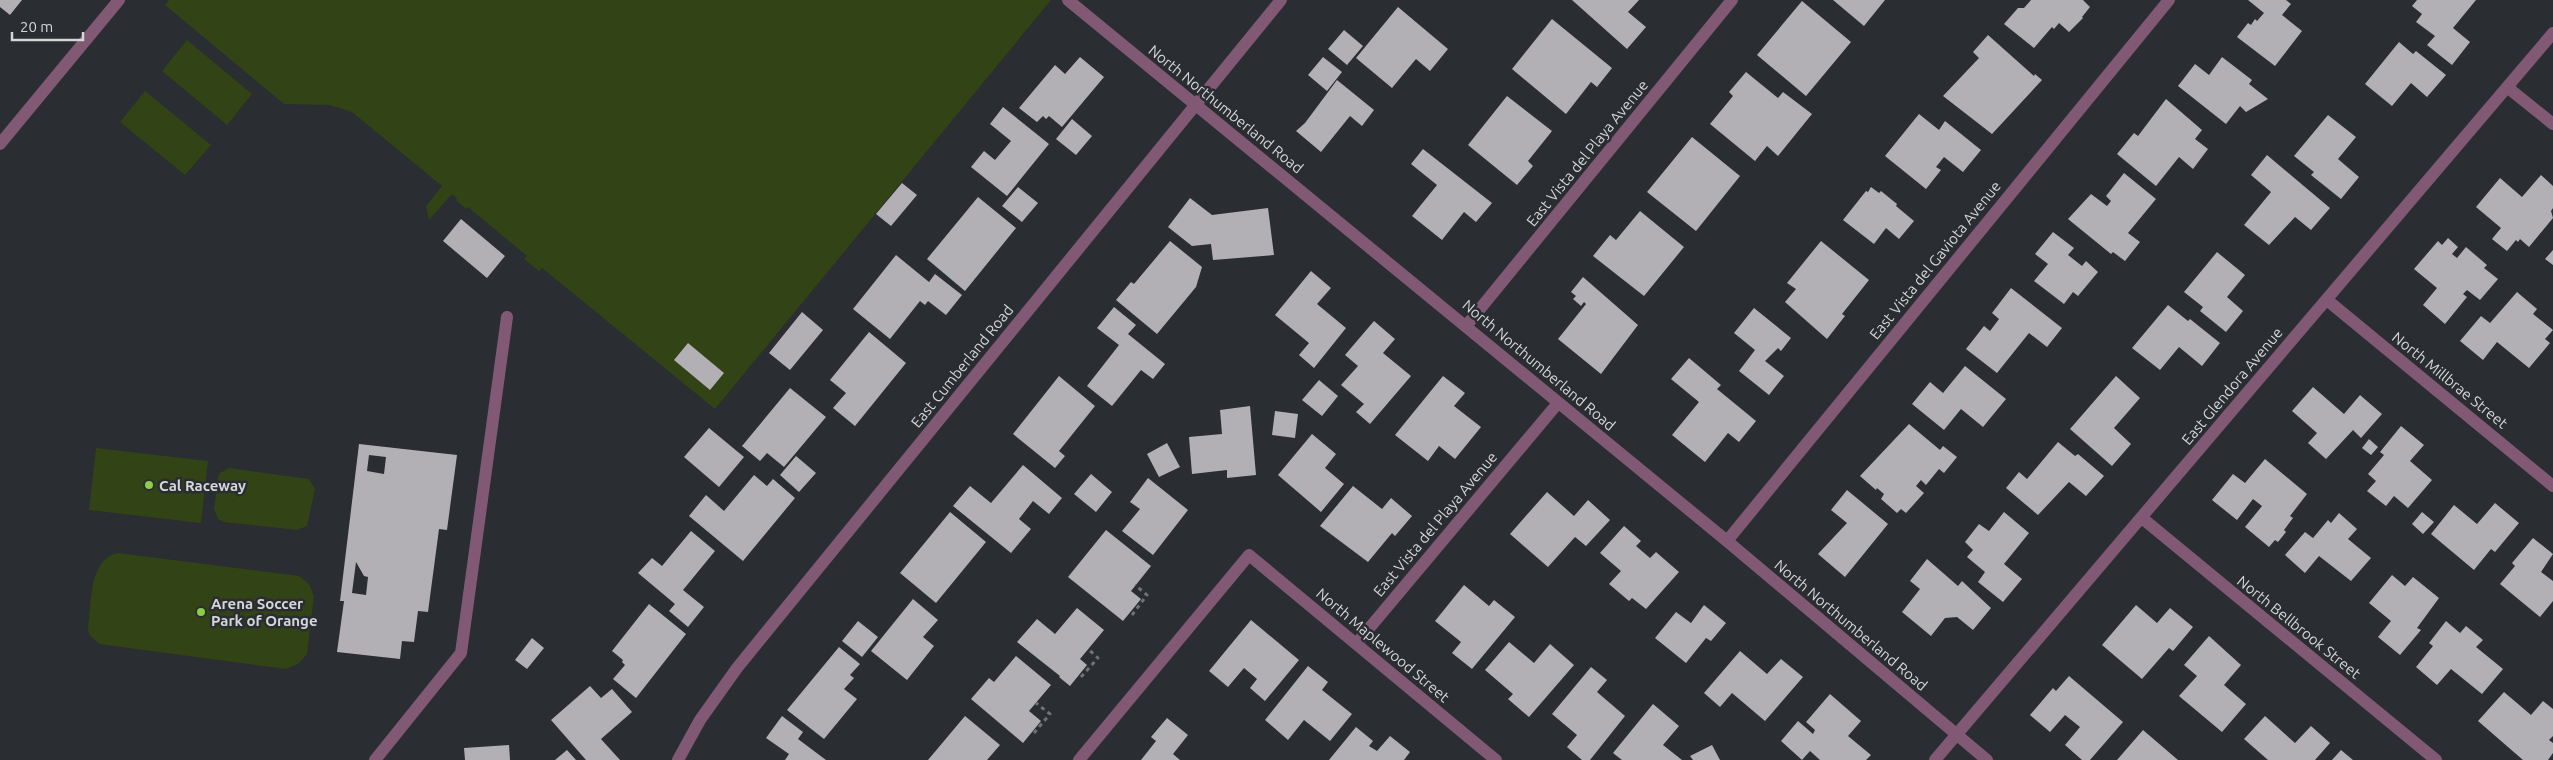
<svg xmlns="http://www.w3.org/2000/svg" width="2553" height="760" viewBox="0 0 2553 760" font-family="Ubuntu,sans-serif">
<rect width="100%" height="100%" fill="#2a2d31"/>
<path fill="#324316" d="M169,0h882l-336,409 -173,-141 -3,3 -15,-12 3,-3 -59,-49 -2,2 -10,-9 1,-2 -5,-4 -23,26 -3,-14 16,-20 -90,-74 -22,-7 -46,-1 -119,-99z
M187,40l65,54 -25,31 -65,-54z
M145,91l66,54 -26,30 -65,-53z
M96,448l112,13 -7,62 -112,-13z
M229,468l80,11 6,10 -8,37 -10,4 -73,-8 -6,-3 -4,-10 4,-31 2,-5z
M118,553l181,23 10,8 5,12 -7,58 -9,10 -12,5 -187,-25 -10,-10 -1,-7c4,-24 0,-68 30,-74z"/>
<path fill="#b3b0b5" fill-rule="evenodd" d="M0,0h22l-12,15 -10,-8z
M1572,0h67l-11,12 18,15 -19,22z
M1833,0h52l-21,26z
M2031,0h52l7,7 -8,10 1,1 -14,14 -10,-9 -5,6 -2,-2 -18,21 -30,-24 14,-16h6z
M2248,0h38l5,4 -9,11 20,16 -27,35 -38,-29 11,-14 3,2 4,-6 2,2 7,-8z
M2417,0h59l-23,28 17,14 -18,23 -25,-20 8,-9 -19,-14 6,-8 -10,-8z
M1802,1l49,41 -45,54 -49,-41z
M1398,7l50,42 -18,22 -14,-12 -24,29 -36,-30z
M1552,19l60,49 -15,19 -6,-5 -25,32 -54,-45z
M1344,30l19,16 -16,19 -19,-16z
M1988,35l46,41 1,-2 7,6 -50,54 -49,-38 36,-38 -6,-6z
M2399,42l14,12 3,-3 30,24 -19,22 -16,-14 -19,23 -27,-22z
M1080,57l24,20 -42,50 -13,-11 -3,3 -3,-3 -6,6 -18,-14 36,-43 10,9z
M1323,57l19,15 -15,19 -19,-16z
M2222,57l30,23 -3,4 19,15 -22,13 -6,-6 -14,18 -48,-38 17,-22 14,11z
M1746,72l32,26 5,-6 29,22 -34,42 -11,-10 -12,15 -45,-37 23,-28 -4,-4z
M1337,80l37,30 -12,16 -12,-10 -29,36 -25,-21 9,-8z
M1507,96l45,35 -24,30 5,5 -16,19 -49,-40z
M2166,99l36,31 -7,9 13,10 -15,20 -14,-12 -23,29 -39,-32 17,-21 4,3z
M1003,107l46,37 -42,52 -36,-29 13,-16 11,9 16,-19 -21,-17z
M1919,114l20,16 6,-9 36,29 -18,22 -19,-15 -8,10 5,3 -15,19 -41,-33z
M2328,115l28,22 -18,22 21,18 -18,22 -30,-24 3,-3 -20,-16z
M1072,119l20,17 -16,19 -20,-16z
M1692,137l48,39 -44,55 -49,-39z
M1423,149l69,54 -16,19 -12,-10 -22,28 -30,-24 25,-31 -26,-21z
M2267,155l63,53 -19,22 -16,-13 -26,28 -25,-20 27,-33 -20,-17z
M2124,173l32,26 -28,34 12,9 -15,19 -12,-9 -2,2 -43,-35 23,-25 16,12 4,-5 -5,-5z
M2541,175l12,11v22l-2,3 2,7 -24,29 -9,-8 -2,3 -2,-2 -9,11 -15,-12 9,-11 -25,-21 24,-29 22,19z
M902,183l15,12 -26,31 -15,-12z
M1018,187l20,16 -16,19 -20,-16z
M1871,187l8,6 2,-2 16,13 -1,2 18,15 -15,18 -13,-11 -12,16 -31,-24 23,-29 2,1z
M978,197l38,31 -51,63 -38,-32z
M1190,198l22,17 56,-7 6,47 -61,5 -2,-16 -19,2 -24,-19z
M1640,211l44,36 -40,49 -51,-40 17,-21 6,5z
M461,219l44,37 -18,22 -44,-37z
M2053,232l21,16 -6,7 14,11 4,-5 12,11 -20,24 -5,-4 -9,12 -30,-23 14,-17 -13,-10z
M2448,238l10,9 -6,7 5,4 9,-11 21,18 -3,3 14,11 -18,21 -13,-10 -4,4 4,3 -22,27 -22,-19 14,-17 -23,-19 24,-28 4,4z
M1170,241l32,26 -6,20 -39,47 -41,-34 15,-18 3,2z
M1821,241l48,39 -27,34 3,2 -18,23 -42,-37 11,-13 -9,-6z
M2553,250v15l-8,-6z
M2217,252l28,23 -18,22 16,14 -17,21 -26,-21 3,-4 -19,-15z
M896,255l33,27 6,-8 27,21 -16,20 -18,-14 -3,4 -5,-4 -30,38 -37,-30z
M1311,271l20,17 -14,16 29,24 -32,40 -15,-13 10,-12 -34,-28z
M1583,277l55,48 -37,49 -43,-35 28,-35 -2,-2 -3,4 -8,-7 3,-3 -5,-4z
M2011,288l51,40 -15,19 -18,-14 -32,40 -31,-24 18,-23 6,5 9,-12 -7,-6z
M2517,292l20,17 -4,5 20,16 -8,9 5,4 -21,25 -32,-26 -14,18 -23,-19 21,-25 9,7z
M2168,305l20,16 2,-2 30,24 -18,23 -23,-19 -19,23 -28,-22z
M1114,307l22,18 -8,9 37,30 -12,15 -12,-9 -29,36 -25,-20 32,-41 -22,-17z
M1754,308l37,30 -10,13 -3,-3 -13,13 19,15 -15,19 -30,-24 16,-21 -21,-17z
M802,312l21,18 -33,40 -21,-17z
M1374,321l21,18 -12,14 28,23 -41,48 -14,-12 8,-8 -23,-19 17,-19 -13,-11z
M869,332l37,31 -51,63 -22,-18 13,-15 -16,-13z
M688,343l36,30 -14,17 -36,-30z
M1689,358l32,27 -4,4 39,32 -17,21 -11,-9 -23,29 -33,-27 27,-33 -28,-23z
M1965,366l41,33 -23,28 -22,-18 -17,21 -32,-26 18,-22 13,11z
M1059,376l36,30 -36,45 6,5 -10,12 -42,-34z
M1443,376l22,17 -11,13 27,21 -26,32 -16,-13 -11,15 -33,-26z
M2116,376l24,22 -26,30 17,16 -19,22 -42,-37z
M1319,380l19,16 -16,20 -20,-16z
M2313,387l31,27 16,-19 22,19 -21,24 -8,-8 -27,29 -18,-16 9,-10 -25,-22z
M790,388l36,29 -42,50 -17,-14 -7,8 -18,-15z
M1250,406l6,69 -29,3v-8l-35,4 -3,-37 33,-3 -2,-24z
M1275,411l23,3 -3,24 -23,-3z
M1909,424l31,26 3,-4 14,11 -13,16 -5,-4 -13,16 -5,-5 -5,6 8,7 -18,20 -5,-4 -4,4 -16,-14 3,-5 -7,-6 -1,2 -16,-14z
M2401,426l23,19 -14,16 22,19 -24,28 -14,-12 -8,10 -19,-15 9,-10 -8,-7 16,-19 -4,-3z
M709,428l35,29 -25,30 -35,-30z
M1312,434l24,20 -11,14 19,16 -23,28 -43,-37z
M2369,439l9,8 -7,8 -9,-7z
M2058,442l17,14 3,-2 26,22 -18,20 -17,-14 -31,33 -32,-27 13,-16 8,7z
M1167,443l13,24 -21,10 -12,-23z
M359,444l98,11 -10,75 -8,-1 -11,83 -10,-1 -4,31 -12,-1 -2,18 -63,-7 7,-51h-4zM369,455l17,2 -2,17 -17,-3zM356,562l8,14 4,1 -2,18 -14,-2z
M796,456l20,17 -17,19 -19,-17z
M2265,459l42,35 -17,22 3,2 -9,12 2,2 -8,10 -3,-2 -6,7 -24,-20 17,-21 -9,-7 -16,21 -25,-20 21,-26 12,9z
M1023,465l39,33 -13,16 -16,-13 -14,18 12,10 -20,24 -58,-47 17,-20 21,17z
M1091,474l21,18 -16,20 -22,-18z
M754,475l13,11 6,-7 22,19 -52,63 -54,-45 17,-21 18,16z
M1148,478l40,32 -35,45 -31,-24 18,-22 -10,-7z
M1353,486l29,23 9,-11 21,18 -17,20 -3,-3 -24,29 -48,-36z
M1847,490l41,34 -43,53 -27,-23 29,-31 -16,-13z
M1547,492l27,24 14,-16 22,20 -24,26 -11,-9 -27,30 -38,-33z
M2495,503l24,20 -24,29 -4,-3 -17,21 -43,-36 23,-29 23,19z
M950,512l36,30 -50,61 -36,-30z
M2004,512l25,21 -25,31 18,15 -19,23 -25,-20 7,-10 -18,-15 6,-7 -8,-8 14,-18 10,7z
M2422,512l12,10 -11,12 -11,-10z
M2339,513l18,16 -9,10 23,19 -20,23 -32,-25 -14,17 -20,-18 20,-23 8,6 15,-18 3,3z
M1624,526l17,15 -5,5 14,12 6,-6 23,20 -33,37 -14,-11 -3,3 -20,-17 12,-13 -21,-18z
M1106,530l45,36 -20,25 10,8 -18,22 -55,-44z
M691,531l24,20 -32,39 21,17 -16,20 -19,-16 6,-7 -37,-31 14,-15 10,8z
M2533,538l20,16 -12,18 12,9v20l-13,16 -40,-33 15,-18 -3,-3z
M1927,559l31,27 4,-5 29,27 -18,22 -16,-13 -12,1 -14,18 -29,-24 18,-23 -10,-8z
M2392,575l13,11 8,-9 26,21 -22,30 4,2 -21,25 -22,-18 13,-16 -22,-18z
M1464,585l25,21 5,-6 21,17 -43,52 -20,-16 9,-11 -26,-21z
M913,599l25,21 -15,17 11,9 -27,34 -36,-29z
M649,604l37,30 -50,64 -23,-19 12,-14 -3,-3 1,-2 -11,-9z
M1704,605l22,18 -15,18 -5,-3 -20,25 -31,-25 21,-26 15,11z
M2136,605l21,18 13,-15 23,19 -20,24 -4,-3 -27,31 -40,-34z
M1077,608l27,22 -24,29 7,6 -17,21 -11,-9 1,-1 -43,-34 20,-23 18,15z
M1251,620l48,40 -34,41 -15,-13 7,-9 -13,-11 -16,19 -19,-16z
M858,621l20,16 -16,20 -20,-16z
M2446,621l14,12 6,-7 17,14 -7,7 27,22 -21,25 -31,-25 -14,16 -21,-18 17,-21 -4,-3z
M2209,636l32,29 -17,20 22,19 -24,28 -43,-36 18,-20 -13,-11z
M532,638l12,10 -17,21 -12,-9z
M1509,642l25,21 16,-19 24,21 -45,52 -21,-18 5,-5 -28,-24z
M839,647l21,17 -10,11 4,3 -10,11 13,10 -33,40 -37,-29z
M1740,651l27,23 14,-15 22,18 -38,44 -33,-28 -12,14 -16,-14z
M1016,656l35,29 -22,26 12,10 -18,22 -52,-44 18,-21 5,4z
M1308,666l20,16 -6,8 30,24 -22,27 -26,-21 -16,20 -23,-20z
M1591,667l16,13 -10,12 28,24 -35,44h-8l-15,-13 10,-12 -25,-21z
M2069,676l54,46 -33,38h-8l-17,-15 15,-18 -15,-12 -15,17 -20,-17 23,-27 3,3z
M590,686l11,12 11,-9 20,23 -31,27 19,21h-34l-35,-40z
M2504,692l27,23 12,-14 10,8v27l-4,4 4,3v10l-5,7h-25l-45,-39z
M1830,694l31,27 -13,15 23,19 -5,5h-46l-10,-9 -8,9 -21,-19 17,-20 15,13 2,-4 -9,-8z
M1653,704l26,22 -16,19 19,15h-60l-9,-7z
M782,716l21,16 -5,7 28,21h-41l4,-6 -23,-16z
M965,716l35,29 -13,15h-59z
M2265,716l30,27 16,-17 19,17 -15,17h-47l-24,-21z
M1167,718l21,17 -15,19 7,6h-39l15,-19 -5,-4z
M1356,727l17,14 -4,5 8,5 13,-15 20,16 -6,8h-75z
M2143,730l35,30h-61z
M509,745l1,15h-45l-1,-12z
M1712,745l8,15h-27l-3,-4z
M567,750l9,10h-21z
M2341,750l12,10h-21z"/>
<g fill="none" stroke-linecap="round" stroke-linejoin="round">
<path stroke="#707376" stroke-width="3" stroke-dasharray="4 4" stroke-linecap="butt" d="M1132,615l15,-20 -12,-10
M1081,677l17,-19 -10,-9
M1034,733l16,-19 -14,-11"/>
<path stroke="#825975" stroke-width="12" d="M1068,0l659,541 260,219
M2507,87l46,37
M0,144l119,-144
M2327,300l226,186
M1466,326l266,-326
M2142,518l294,242
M1727,541l442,-541
M1356,644l202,-241
M375,760l86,-107 46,-336
M678,760l22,-40 37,-52 544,-668
M1079,760l170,-205 247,205
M1935,760l618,-727"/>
</g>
<g fill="#8ace47" stroke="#2a2d31" stroke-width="2">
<circle cx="149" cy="485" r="5"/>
<circle cx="201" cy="612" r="5"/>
</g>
<g text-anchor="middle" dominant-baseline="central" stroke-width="5" stroke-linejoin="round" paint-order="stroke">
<g font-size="15" fill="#d4d6d8" stroke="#2a2d31">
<text transform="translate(1226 109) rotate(39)">North Northumberland Road</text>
<text transform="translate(1587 153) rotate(-51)">East Vista del Playa Avenue</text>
<text transform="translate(1935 260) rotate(-51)">East Vista del Gaviota Avenue</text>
<text transform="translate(1539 365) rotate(40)">North Northumberland Road</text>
<text transform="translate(962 366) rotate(-51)">East Cumberland Road</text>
<text transform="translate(2450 380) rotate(39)">North Millbrae Street</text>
<text transform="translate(2232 386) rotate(-50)">East Glendora Avenue</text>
<text transform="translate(1435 524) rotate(-50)">East Vista del Playa Avenue</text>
<text transform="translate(1851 625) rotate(40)">North Northumberland Road</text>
<text transform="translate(2299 627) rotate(39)">North Bellbrook Street</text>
<text transform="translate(1383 645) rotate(40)">North Maplewood Street</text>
</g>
<g font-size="15" font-weight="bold" fill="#d4d6d8" stroke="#2a2d31" text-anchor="start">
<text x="159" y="485">Cal Raceway</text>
<text x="211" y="603">Arena Soccer<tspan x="211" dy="17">Park of Orange</tspan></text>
</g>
</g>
<path d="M12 32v8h71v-8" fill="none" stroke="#d4d6d8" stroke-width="2.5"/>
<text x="20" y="32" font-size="15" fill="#d4d6d8" stroke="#2a2d31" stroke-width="4" paint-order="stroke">20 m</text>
</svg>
